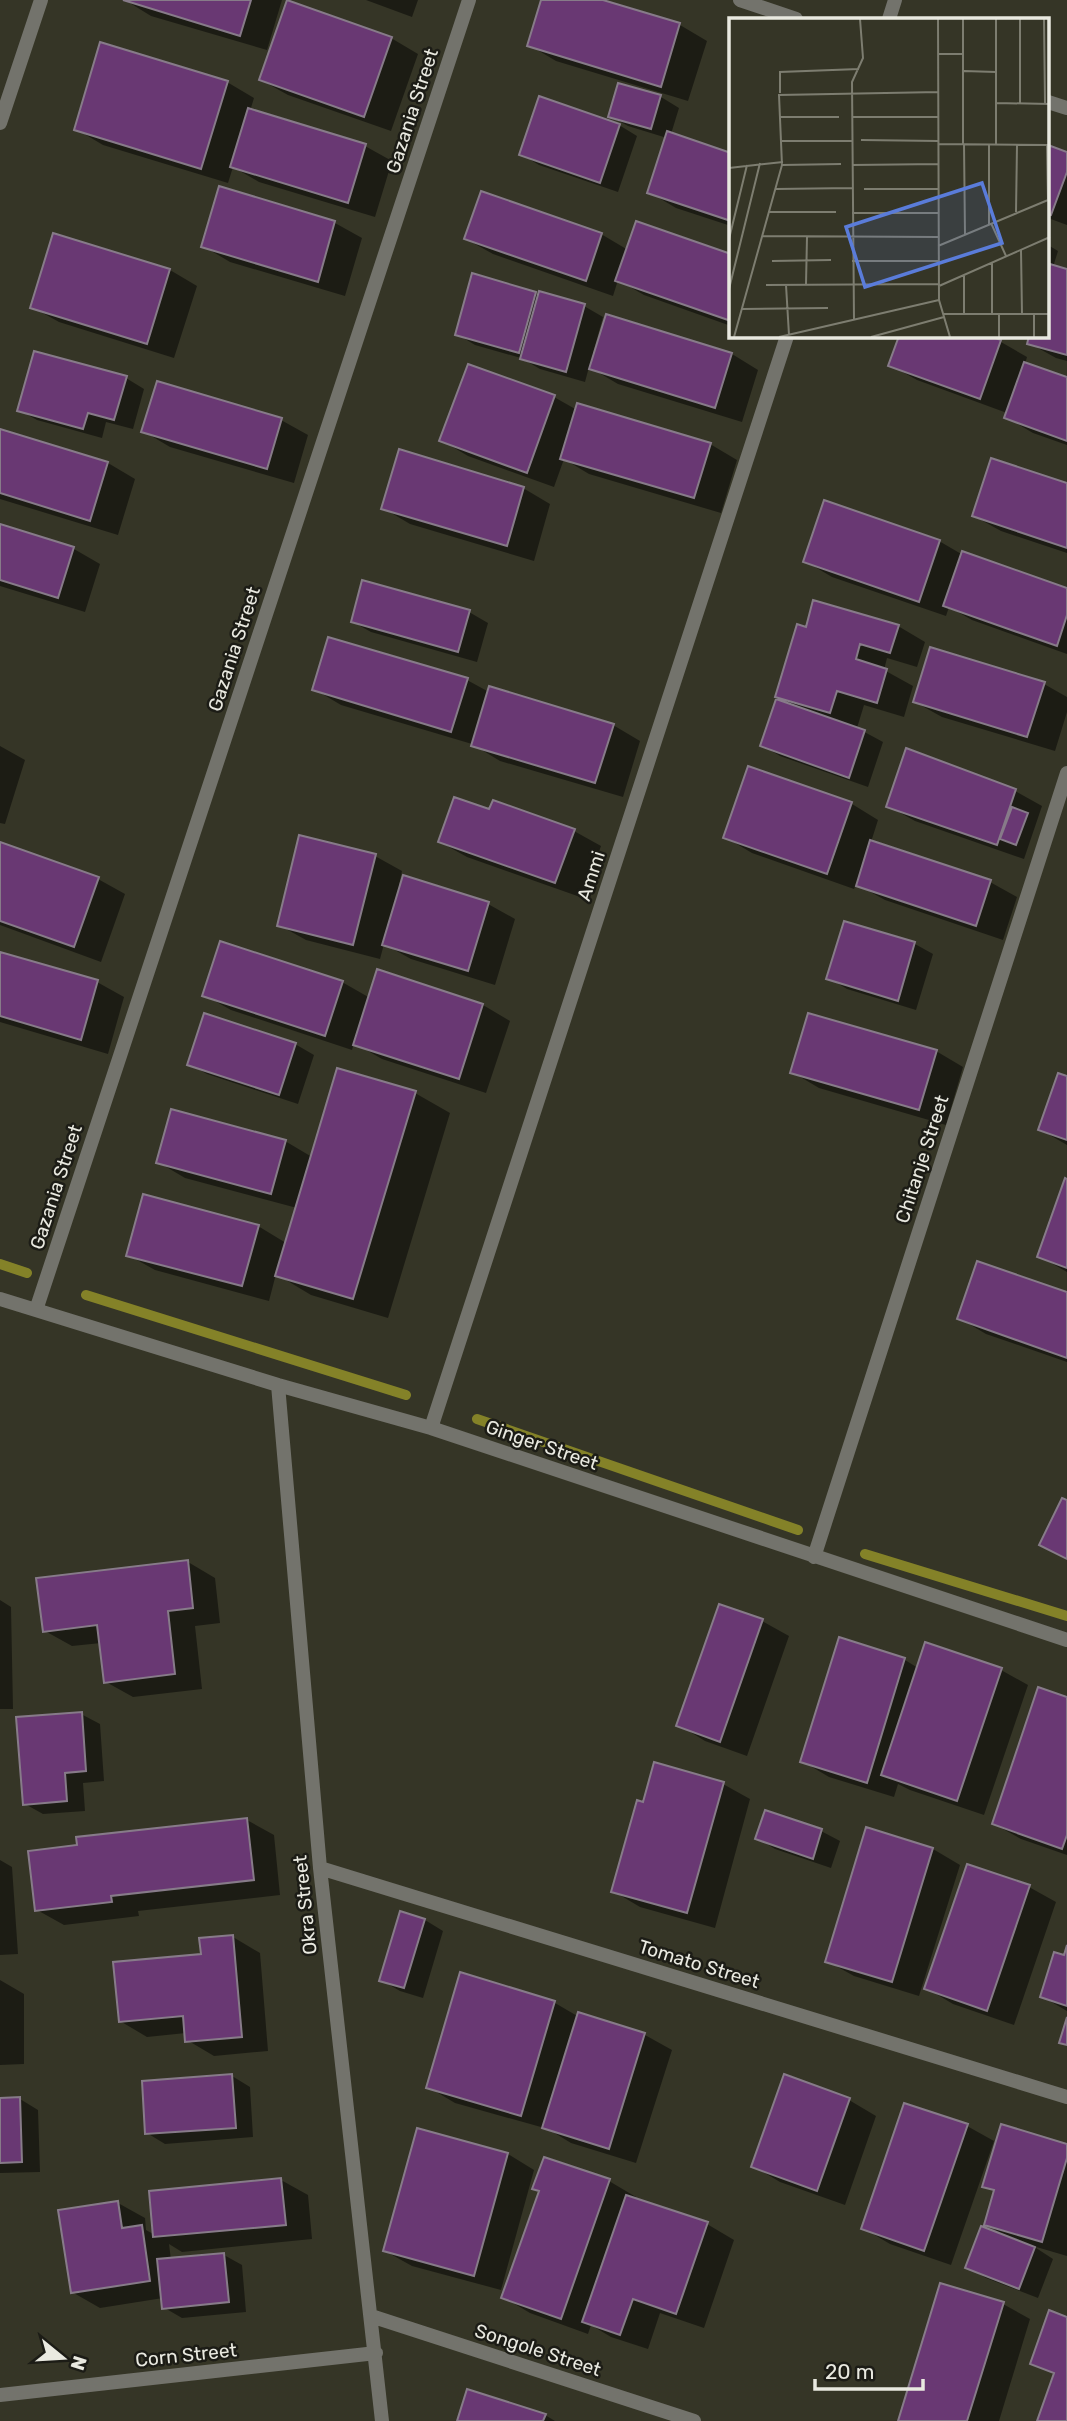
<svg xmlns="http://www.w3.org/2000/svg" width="1067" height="2421" viewBox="0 0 1067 2421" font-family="Rubik,sans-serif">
<rect width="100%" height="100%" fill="#353526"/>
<path fill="#0007" d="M125,0h157l-15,50 -116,-34z
M366,0h52l-6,17z
M543,0h54l83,25 27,16 -19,60 -132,-40 -27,-16z
M391,38l27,16 -27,77 -103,-36 -27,-15z
M227,82l27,16 -4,13 115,35 27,15 -17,56 -116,-35 -26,-15 -5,16 -125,-38 -27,-16z
M619,85l42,12 18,11 -8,26 60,20v72l-55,-18 -27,-16 18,-54 -39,-12 -18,-10z
M619,125l18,11 -19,56 -79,-27 -18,-11z
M1048,147l19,7v71l-19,-7z
M220,188l115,35 27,15 -17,58 -115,-34 -27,-16z
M601,234l27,16 103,6v70l-87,-31 -26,-15 -5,16 -120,-42 -27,-15z
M54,235l116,35 27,16 -23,72 -115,-36 -27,-15z
M1048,245l10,6 -5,16 14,4v90l-11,-3 -27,-15 2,-7h17z
M474,276l66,20v-2l44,12 19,11 -10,36 139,1 26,16 -16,52 -124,-38 -29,-17 -4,15 -45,-13 -19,-11 -46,-13 -18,-11z
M901,336h84l16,6 26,15 -2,7 42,15v66l-34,-12 -27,-16 1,-4 -90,-33 -27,-15z
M469,366l85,31 23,13 133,34 27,16 -16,53 -132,-39 -25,-15 -10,28 -86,-31 -27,-16z
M126,378l18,11 -11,40 -27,-7 -4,16 -65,-18 -18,-10z
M281,420l27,15 -14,48 -124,-36 -27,-16z
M0,431l108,32 27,16 -17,56 -118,-36z
M1067,485v68l-66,-22 -27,-15z
M523,488l27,16 -16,57 -124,-37 -27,-16z
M0,526l74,23 26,15 -15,48 -85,-26z
M939,541l24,14 104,35v64l-95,-34 -23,-13 -3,9 -114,-39 -27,-16z
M469,612l19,11 -11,39 -106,-30 -18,-10z
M898,626l27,16 -8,25 -30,-9 -3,12 29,16 -9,31 -40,-12 -7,23 26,14 -15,45 -88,-31 -18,-11 29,-41 -14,-8 30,-67z
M467,680l22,12 124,33 27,16 -17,56 -123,-36 -28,-17 -131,-39 -27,-16z
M1044,684l23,13v15l-12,39 -113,-34 -27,-15z
M0,746l25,14 -20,64 -5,-1z
M749,768l103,36 26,16 -7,22 119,40 27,15 -14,43 -118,-40 -29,-16 -2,5 -102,-36 -27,-16z
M972,776l43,15 27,15 -18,53 -109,-38 -27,-15z
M490,811l84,20 27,15 -18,52 -116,-41 -27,-15z
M0,844l98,35 27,15 -24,68 -101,-37z
M375,856l27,15 -3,14 89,19 27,15 -20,66 -84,-26 -27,-15 -4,15 -74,-19 -27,-15z
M845,923l70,21 18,10 -17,56 -69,-21 -18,-11z
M0,954l97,28 27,15 -16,57 -108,-32z
M378,972l105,33 27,16 -24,72 -104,-34 -28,-16 -2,7 -121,-40 -27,-15 138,-13 28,16z
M295,1044l19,11 -16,49 -91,-30 -18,-10z
M936,1051l27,16 -17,58 -127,-37 -27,-16z
M1067,1078v67l-26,-15z
M415,1093l35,20 -62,205 -77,-23 -35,-21 -7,27 -114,-31 -27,-15 130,-29 28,17 11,-35 -112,-30 -27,-16 127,-21 27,16z
M1067,1181v91l-28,-16z
M1067,1294v68l-81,-28 -27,-16z
M188,1562l27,16 5,45 -25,3 7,63 -69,8 -27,-15 -5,-39 -29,3 -27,-15z
M0,1600l11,7 2,102h-13z
M762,1621l27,15 -42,120 -42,-15 -26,-16z
M840,1639l65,21 13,8 83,2 27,15 -44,130 -74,-25 -12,-6 -4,13 -65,-20 -27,-16z
M1067,1699v156l-46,-16 -27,-15z
M81,1714l19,10 4,57 -21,2 2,28 -42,3 -18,-10z
M723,1784l27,15 -35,129 -75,-21 -27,-16 31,-87z
M247,1820l27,15 6,60 -142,16 1,5 -75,9 -27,-15z
M867,1829l66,20 27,16 -41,131 -65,-20 -27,-15z
M821,1831l19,10 -9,27 -56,-19 -18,-11z
M0,1860l12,7 6,87 -18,1z
M1029,1887l27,15 -42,123 -61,-21 -27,-16z
M425,1920l18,11 -20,67 -23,-7 -19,-11z
M233,1937l27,16 8,98 -54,5 -27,-16 -1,-7 -39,4 -27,-16 82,-65z
M1067,1950v61l-24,-14z
M461,1975l94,28 24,14 1,-3 65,21 27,15 -36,113 -65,-20 -23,-14 -93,-26 -27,-16z
M0,1980l24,14v70l-24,1z
M232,2076l18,11 3,50 -88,7 -18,-11z
M20,2099l18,11 2,62 -40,1v-73z
M849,2100l27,16 -31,89 -65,-23 -27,-16z
M967,2126l27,15 -43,124 -61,-21 -27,-16z
M1067,2146v110l-34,-10 20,13 -15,39 -52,-20 -19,-11 35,-33 -16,-10 9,-32 -11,-6z
M508,2154l26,16 -33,120 -89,-24 -27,-15z
M281,2180l27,15 4,44 -130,13 -13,-8 2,16 53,-5 18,10 4,47 -64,6 -19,-11v-9l-63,10 -28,-16 46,-89 27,15 1,12 9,5z
M609,2181l27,16 -1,2 72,25 27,16 -30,88 -44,-15 -12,36 -37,-12 -20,-12 -3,9 -58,-21 -27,-16z
M1003,2304l27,15 -31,102h-98z
M545,2415l10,6h-96z"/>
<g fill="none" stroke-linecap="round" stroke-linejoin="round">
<path stroke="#848228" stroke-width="10" d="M0,1264l27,9
M86,1295l320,100
M477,1419l321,111
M865,1554l202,62"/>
</g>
<path fill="#693873" stroke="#877b89" stroke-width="2" d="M123,0h128l-11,36z
M287,0l105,37 -28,80 -105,-37z
M541,0h62l77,23 -19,64 -134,-41z
M100,42l128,39 -27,88 -127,-39z
M618,83l43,12 -10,34 -43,-12z
M539,96l81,28 -20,59 -81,-28z
M248,108l118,36 -18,59 -118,-36z
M667,131l64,22v68l-84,-28z
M1048,145l19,7v20l-16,43 -3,-1z
M219,186l116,35 -17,61 -117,-35z
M481,191l121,42 -16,48 -122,-42z
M636,221l95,33v67l-116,-40z
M53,233l117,36 -23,75 -117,-36z
M1050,264l17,5v86l-40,-11 2,-8h19v-64z
M472,273l64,19 -17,61 -64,-18z
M539,291l46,13 -19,68 -46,-13z
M606,314l126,39 -17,55 -126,-39z
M899,336h91l11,4 -21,59 -92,-33z
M34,351l93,25 -13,44 -26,-7 -5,16 -66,-18z
M1024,362l43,15v64l-63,-23z
M468,364l87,31 -28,78 -88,-32z
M157,381l125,37 -15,51 -126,-37z
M577,403l134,40 -17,55 -134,-39z
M0,429l108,33 -18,59 -90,-28z
M399,449l125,38 -17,59 -126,-37z
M991,458l76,25v65l-95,-32z
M824,500l116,40 -21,62 -116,-40z
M0,524l74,23 -16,51 -58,-18z
M962,551l105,37v27l-10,31 -114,-40z
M362,580l108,30 -12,42 -107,-30z
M813,600l86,25 -9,28 -30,-9 -4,15 31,10 -10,34 -40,-12 -7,22 -55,-16 22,-73 9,3z
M328,637l140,41 -17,54 -139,-42z
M930,647l115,35 -18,55 -114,-35z
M489,686l125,38 -19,59 -124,-37z
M776,699l89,31 -16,48 -89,-32z
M906,748l110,41 -19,56 -111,-38z
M748,766l104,36 -25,72 -104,-36z
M454,797l35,12 4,-9 82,29 -20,54 -117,-41z
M1012,807l16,6 -12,32 -16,-6z
M299,835l77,19 -23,91 -76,-19z
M870,840l121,40 -15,46 -120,-40z
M0,842l99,35 -25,70 -74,-26z
M403,875l86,27 -21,69 -86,-26z
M844,921l71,21 -17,59 -72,-22z
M220,941l123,40 -18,55 -123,-40z
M0,952l98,28 -17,60 -81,-24z
M377,969l106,35 -24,75 -106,-34z
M204,1013l92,30 -17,52 -92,-30z
M808,1013l129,37 -18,60 -129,-37z
M337,1068l79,23 -63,208 -78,-23z
M1058,1073l9,3v64l-29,-10z
M171,1109l115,31 -15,54 -115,-31z
M1065,1178l2,1v89l-30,-11z
M143,1194l116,31 -17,61 -116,-30z
M977,1261l90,31v66l-110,-39z
M1062,1498l5,2v59l-28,-14z
M188,1560l5,48 -25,3 7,63 -71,9 -7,-58 -54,7 -7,-54z
M719,1604l44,15 -43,123 -44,-16z
M839,1637l66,21 -38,125 -67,-21z
M925,1642l77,26 -45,133 -76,-26z
M1038,1687l29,10v138l-5,14 -70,-25z
M82,1712l4,59 -21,2 2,28 -44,4 -7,-88z
M654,1762l70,20 -37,131 -76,-21 26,-92 6,2z
M765,1810l57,19 -9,30 -58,-20z
M247,1818l7,62 -143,16 1,6 -77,9 -7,-60 49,-6 -1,-8z
M866,1827l67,21 -41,134 -67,-20z
M967,1864l63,21 -43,126 -63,-22z
M400,1911l25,8 -21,69 -25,-7z
M233,1935l9,102 -57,5 -2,-26 -64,6 -6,-60 88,-8 -2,-16z
M1067,1945v61l-27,-9 14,-45 10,3z
M460,1972l95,29 -34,115 -95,-28z
M578,2012l67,21 -36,116 -67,-21z
M1067,2017v28l-8,-2z
M232,2074l4,54 -91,6 -3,-53z
M784,2074l66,24 -33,93 -66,-24z
M20,2097l2,65 -22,1v-65z
M904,2103l64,21 -44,127 -63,-22z
M1001,2124l66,20v14l-25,84 -58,-17 10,-35 -12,-3z
M417,2128l91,25 -34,123 -91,-25z
M544,2157l66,22 -49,140 -60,-21 38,-107 -7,-2z
M281,2178l5,47 -133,12 -4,-46z
M626,2195l82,27 -32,92 -43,-15 -13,36 -38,-13z
M118,2201l4,27 20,-3 8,56 -79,12 -13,-83z
M981,2226l54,21 -16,42 -54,-21z
M224,2253l5,49 -67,7 -5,-50z
M940,2283l64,19 -37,119h-69z
M1049,2310l18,7v104h-30l17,-48 -24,-9z
M467,2389l79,25 -3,7h-86z"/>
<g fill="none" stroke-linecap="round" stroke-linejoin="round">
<path stroke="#73736c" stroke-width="14" d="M740,0l56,19
M889,19l6,-19
M1048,102l19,6
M0,123l41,-123
M0,1299l278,86 153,43 636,212
M36,1310l433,-1310
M278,1385l42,483 62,553
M431,1428l356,-1092
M814,1557l253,-784
M320,1868l747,229
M371,2316l323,105
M0,2395l376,-42"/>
</g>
<g text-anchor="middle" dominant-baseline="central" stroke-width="5" stroke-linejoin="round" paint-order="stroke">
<g font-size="19" fill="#e9e9e0" stroke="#1c1c16">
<text transform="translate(412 111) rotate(-72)">Gazania Street</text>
<text transform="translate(234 649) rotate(-72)">Gazania Street</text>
<text transform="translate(591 876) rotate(-72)">Ammi</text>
<text transform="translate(922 1159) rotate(-72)">Chitanje Street</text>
<text transform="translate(56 1187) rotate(-72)">Gazania Street</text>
<text transform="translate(542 1445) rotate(19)">Ginger Street</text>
<text transform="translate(305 1905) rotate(-96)">Okra Street</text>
<text transform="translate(699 1964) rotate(17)">Tomato Street</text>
<text transform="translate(538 2350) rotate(18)">Songole Street</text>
<text transform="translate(186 2355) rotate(-6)">Corn Street</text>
</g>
</g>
<g transform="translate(729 18)">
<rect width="320" height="320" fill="#353526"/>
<path fill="none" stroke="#7d7d70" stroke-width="2" d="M209,1l1,281 11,37M267,1v125M291,1v84M315,1l1,85M209,36h25M235,53l32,1M51,75v-21l79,-3M267,85l54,1M51,99h59M123,99h87M132,122l77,1M53,123h70M209,126l109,1 1,55M234,126v-125M235,126l1,91M260,126v80M53,147l59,-1M123,147l87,-1M0,150l54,-6M47,171l76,-1M135,171h74M40,194h67M287,194l1,-67M123,195h86M262,205l15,33M33,218l176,1M0,221l18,-74M209,228l110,-46M292,232l1,64M43,243l59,-1M123,243h86M235,257v39M77,266l1,-47M37,267l173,-1M57,267l3,50M210,268l111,-49M0,271l31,-126M13,291l86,-1M214,296h107M263,296v-51M270,296v23M305,296v23M125,302l-2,-238 11,-24 -3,-39M5,319l48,-172 -3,-70 160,-3M50,319l160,-37M142,319l73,-20"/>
<path fill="#5a7cda" fill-opacity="0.15" stroke="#5a7cda" stroke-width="3.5" d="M253,165l20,60 -137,44 -19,-60z"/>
<rect width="320" height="320" fill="none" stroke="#e9e9e0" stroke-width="3.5"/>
</g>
<g transform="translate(63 2358) rotate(108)" stroke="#1c1c16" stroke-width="5" paint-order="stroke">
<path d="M0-5L12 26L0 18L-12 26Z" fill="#e9e9e0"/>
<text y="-10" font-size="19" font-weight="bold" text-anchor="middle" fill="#e9e9e0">N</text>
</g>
<path d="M815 2379v10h108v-10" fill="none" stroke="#e9e9e0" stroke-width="3.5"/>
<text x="825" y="2379" font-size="21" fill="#e9e9e0" stroke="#1c1c16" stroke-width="5" paint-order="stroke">20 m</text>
</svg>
